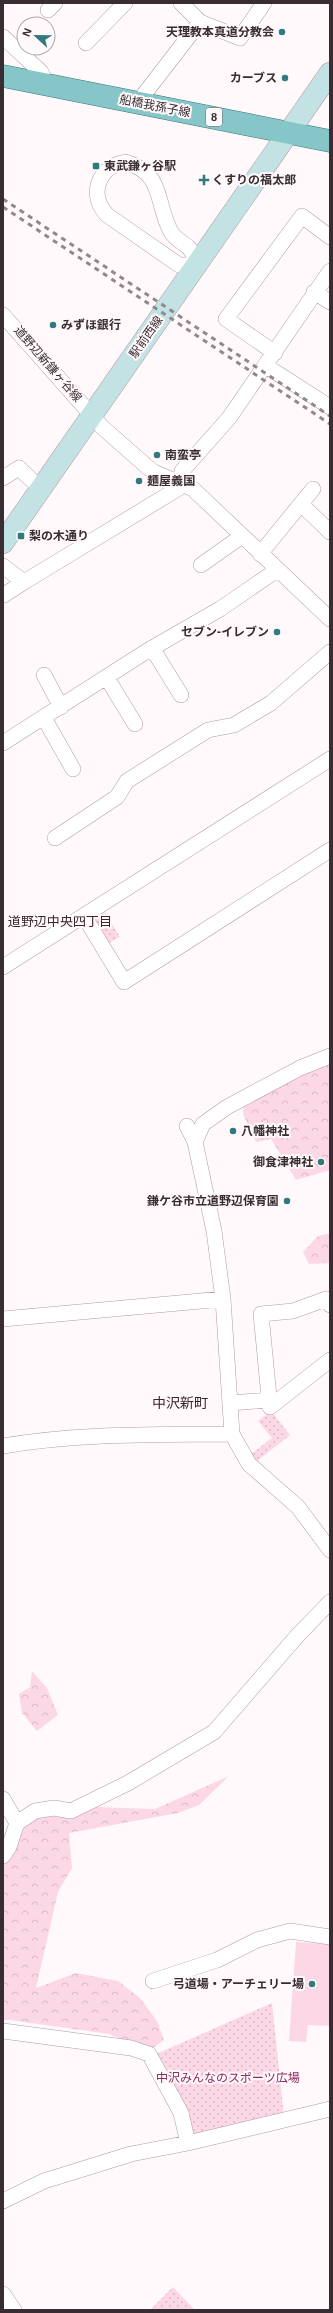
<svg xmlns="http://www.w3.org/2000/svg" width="333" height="2313" viewBox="0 0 333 2313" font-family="Arial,'Noto Sans JP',sans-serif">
<defs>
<pattern id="forest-crowns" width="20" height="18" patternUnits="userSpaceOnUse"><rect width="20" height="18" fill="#fcd8e7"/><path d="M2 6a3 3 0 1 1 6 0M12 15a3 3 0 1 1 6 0" fill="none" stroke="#d9bac7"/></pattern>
<pattern id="park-dots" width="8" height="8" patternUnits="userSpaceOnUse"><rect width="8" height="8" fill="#fcd8e7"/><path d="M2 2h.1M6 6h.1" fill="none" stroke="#d9bac7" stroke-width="1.8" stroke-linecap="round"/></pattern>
</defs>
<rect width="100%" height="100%" fill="#fff9fb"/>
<path fill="url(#forest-crowns)" d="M330,1059v111l-34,10 -25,-41 -15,3 -13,-28 1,-13z
M330,1233v30l-21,1 -6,-12 15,-16z
M32,1671l15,17 11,27 -21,16 -15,-18 -3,-19 11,-7z
M229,1776l-30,29 -21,8 -109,20 3,35 -14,24 -22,96 40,-15 42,8 22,17 17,23 7,19 -15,11 -40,-17 -106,-15v-183l33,-31 119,4z"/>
<path fill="url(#park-dots)" d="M103,910l17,27 -15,8 -13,-28z
M271,1411l19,24 -34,27 -5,-8 21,-16 -14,-17z
M272,2003l12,114 -93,22 -37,-84z
M173,2287l22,23h-45z"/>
<path fill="#fcd8e7" d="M296,1942l34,2v82l-22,-1 -2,17 -17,-1z"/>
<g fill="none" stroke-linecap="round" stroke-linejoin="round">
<g stroke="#b39aa5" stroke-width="16">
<path id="street" d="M181,3l19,19 40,16 24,-35
M48,10l7,-7
M3,37l38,35 5,13
M86,43l39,-40
M139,104l6,-11 55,-71
M125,162c40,11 30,41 46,70 5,8 12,10 18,16 4,4 6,12 7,17h-17l-72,-50c-19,-20 -9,-48 18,-53z
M314,292l16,10
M3,315l99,112 50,44 41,18 137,130
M275,353l-49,-34 76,-103 28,21
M266,366l64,41
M3,478l16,-10 21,20
M301,504l29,28
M260,554l53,-65
M201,565l41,-29
M3,566l21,16 155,-94 3,-17 47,-53 101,-147
M4,595l20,-13
M152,648l29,47
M44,675l17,32
M107,678l28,46
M44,718l29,51
M3,743l144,-92 73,-42 57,-39
M55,838l62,-41 10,-16 81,-51 26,-5 37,-22 59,-51
M84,916l40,66 206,-132
M3,967l327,-208
M187,1126l8,16 19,89 9,68 9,135 17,30 49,43 32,43
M195,1142l8,-18 24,-17 73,-39 30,-12
M330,1305l-4,-6 -33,12 -32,3 9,93 60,-47
M3,1319l220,-20
M230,1403l40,-3
M3,1446c76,-13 152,-11 229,-12
M3,1799l14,24
M3,1856l6,-9 8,-24 18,-12 19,-3 17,3 57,-28 86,-51 84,-97 32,-33
M153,1981l64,-21 40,-20 33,-9 40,6
M3,2031l128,17 18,6 32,59 7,30
M3,2201l41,-20 87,-27 57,-11 142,-34
M3,2294l11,16"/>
</g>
<g stroke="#b39aa5" stroke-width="22">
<path id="secondary" d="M3,543l327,-470"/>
</g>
<g stroke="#36777c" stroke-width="23">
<path id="primary" d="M3,76l327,65"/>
</g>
<use href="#street" stroke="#fff" stroke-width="15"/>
<use href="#secondary" stroke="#c2e2e4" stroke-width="21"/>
<use href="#primary" stroke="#86c5c8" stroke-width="22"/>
<path stroke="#91888c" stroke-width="3" stroke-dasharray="5 5" stroke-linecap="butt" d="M3,199l327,217
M3,207l327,217"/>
</g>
<g fill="#307a7e" stroke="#fff9fb" stroke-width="1.5">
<circle cx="282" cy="32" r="4"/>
<circle cx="285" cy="78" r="4"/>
<rect x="92" y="162" width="8" height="8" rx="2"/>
<path d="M202 174h4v4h4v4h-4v4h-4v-4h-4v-4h4z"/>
<circle cx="53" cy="325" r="4"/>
<circle cx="157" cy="455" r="4"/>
<circle cx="139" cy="481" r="4"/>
<rect x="17" y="532" width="8" height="8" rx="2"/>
<circle cx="277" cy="632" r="4"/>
<circle cx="233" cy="1131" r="4"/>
<circle cx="321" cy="1162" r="4"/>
<circle cx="287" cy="1201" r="4"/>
<circle cx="312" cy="1984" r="4"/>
</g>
<g text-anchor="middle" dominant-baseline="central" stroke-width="4" stroke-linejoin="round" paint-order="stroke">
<rect fill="#fff9fb" stroke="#746a6e" stroke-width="1" x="206" y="108" width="16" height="18" rx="3"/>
<g font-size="11" font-weight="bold" fill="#382d32">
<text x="214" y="117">8</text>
</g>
<g font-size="12" font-weight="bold" fill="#382d32" stroke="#fff9fb" text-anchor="start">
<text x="274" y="32" text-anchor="end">天理教本真道分教会</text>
<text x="277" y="78" text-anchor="end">カーブス</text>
<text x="104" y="166">東武鎌ヶ谷駅</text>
<text x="212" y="180">くすりの福太郎</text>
<text x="61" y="325">みずほ銀行</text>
<text x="165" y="455">南蛮亭</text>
<text x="147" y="481">麺屋義国</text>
<text x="29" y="536">梨の木通り</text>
<text x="269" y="632" text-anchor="end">セブン-イレブン</text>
<text x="241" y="1131">八幡神社</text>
<text x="313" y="1162" text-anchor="end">御食津神社</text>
<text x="279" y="1201" text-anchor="end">鎌ケ谷市立道野辺保育園</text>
<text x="304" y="1984" text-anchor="end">弓道場・アーチェリー場</text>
</g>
<g font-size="12" fill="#382d32" stroke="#fff9fb">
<text transform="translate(155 106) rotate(11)">船橋我孫子線</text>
<text transform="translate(146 337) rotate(-55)">駅前西線</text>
<text transform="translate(48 364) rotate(49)">道野辺新鎌ヶ谷線</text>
</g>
<g font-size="12" fill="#8c2b60" stroke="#fff9fb">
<text x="228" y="2078">中沢みんなのスポーツ広場</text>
</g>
<g font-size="13" fill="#39252e" stroke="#fff9fb">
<text x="60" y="921">道野辺中央四丁目</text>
</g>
<g font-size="14" fill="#39252e" stroke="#fff9fb">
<text x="180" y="1403">中沢新町</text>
</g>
</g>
<rect width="333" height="2313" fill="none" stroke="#382d32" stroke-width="8"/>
<g transform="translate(36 36) rotate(292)"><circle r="19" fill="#fff9fb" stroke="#afa7ab"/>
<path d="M0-3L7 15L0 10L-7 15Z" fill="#307a7e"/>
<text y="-6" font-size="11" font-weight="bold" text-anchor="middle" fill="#382d32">N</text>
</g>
</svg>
